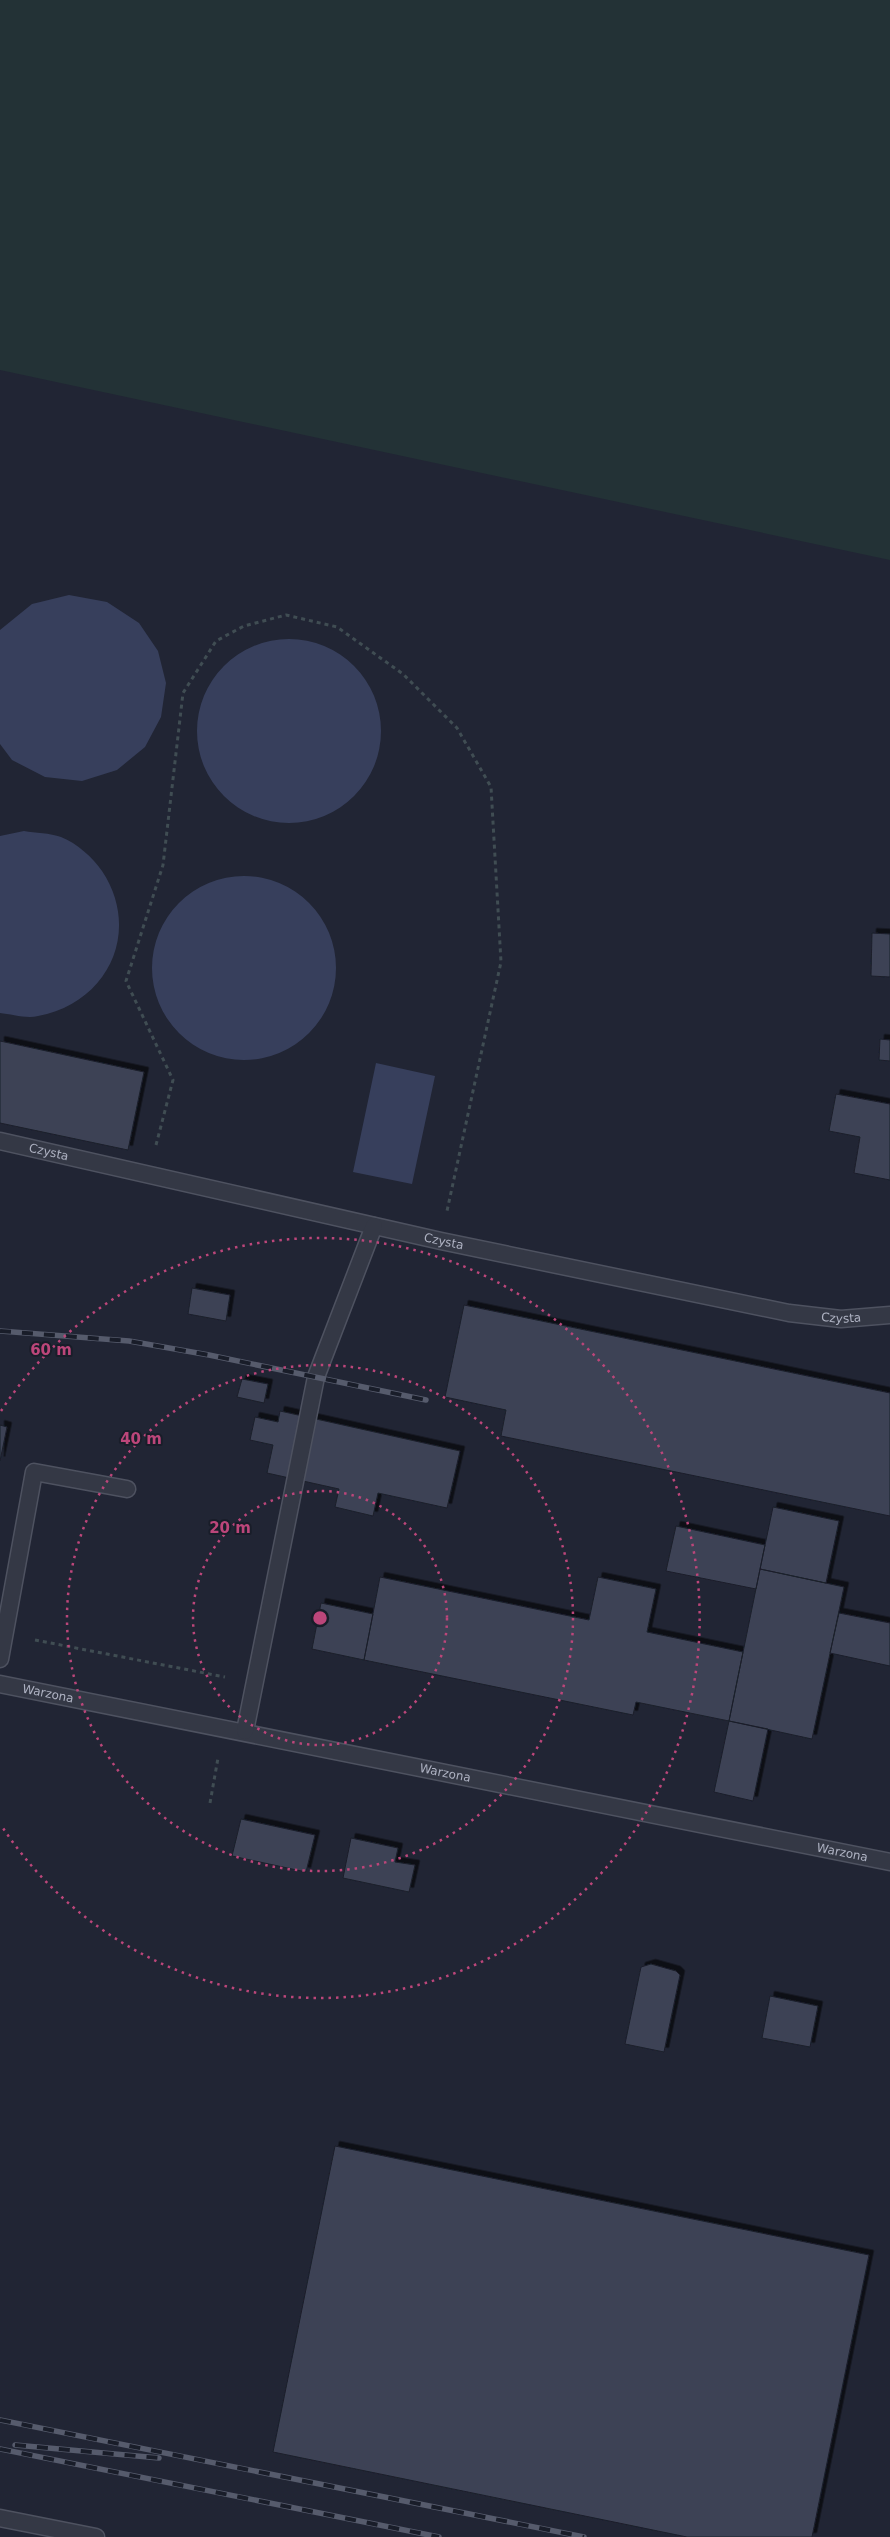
<svg xmlns="http://www.w3.org/2000/svg" width="890" height="2537" viewBox="0 0 890 2537" font-family="'DejaVu Sans',sans-serif">
<defs>
<filter id="shadow"><feDropShadow dx="4.5" dy="-4.5" stdDeviation="0" flood-color="#0009"/></filter>
</defs>
<rect width="100%" height="100%" fill="#212534"/>
<path fill="#233236" d="M0,0h890v560l-890,-190z"/>
<path fill="#373f5c" d="M69,595l38,7 32,21 19,28 8,32 -5,34 -16,30 -28,23 -35,11 -37,-4 -33,-17 -12,-16v-114l32,-26z
M197 731a92 92 0 1 1 184 0a92 92 0 1 1-184 0Z
M24,831c11,2 26,2 37,6 16,6 32,21 41,34 40,60 6,132 -64,145 -11,3 -27,-2 -38,-3v-177z
M152 968a92 92 0 1 1 184 0a92 92 0 1 1-184 0Z
M376,1063l59,13 -23,108 -59,-12z"/>
<path fill="#3d4355" stroke="#1b1f2b" filter="url(#shadow)" d="M872,933l18,1v43l-19,-1z
M880,1039l10,1v21l-11,-1z
M0,1041l144,31 -16,78 -128,-27z
M836,1094l54,10v76l-36,-7 6,-36 -31,-6z
M192,1288l38,7 -4,26 -38,-7z
M464,1305l426,88v123l-389,-80 5,-26 -61,-13z
M242,1379l26,5 -4,19 -27,-6z
M280,1411l180,40 -13,57 -69,-15 -5,23 -38,-9 4,-18 -72,-16 6,-28 -23,-5 5,-23 23,5z
M0,1425l7,2 -7,34z
M773,1507l66,14 -13,62 -66,-14z
M676,1526l89,19 -9,44 -90,-18z
M760,1569l84,18 -32,152 -83,-18z
M380,1577l209,43 9,-43 58,12 -9,43 96,20 -14,69 -93,-19 -3,13 -269,-55z
M321,1603l52,11 -9,46 -52,-11z
M839,1613l51,10v43l-60,-13z
M729,1721l39,8 -15,72 -39,-9z
M241,1819l74,16 -9,37 -74,-16z
M351,1838l47,10 -3,14 20,3 -6,27 -66,-14z
M651,1964l25,7 4,4 -16,77 -39,-8 16,-77z
M770,1996l48,10 -8,41 -48,-9z
M335,2146l534,109 -57,282h-125l-414,-85z"/>
<g fill="none" stroke-linecap="round" stroke-linejoin="round">
<g stroke="#4e5260" stroke-width="19">
<g id="service">
<path id="s1" d="M0,1141l441,100 348,72 52,6 49,-4"/>
<path d="M0,1659l34,-187 93,17"/>
<path id="s2" d="M0,1684l890,178"/>
<path d="M245,1731l71,-354 58,-151"/>
<path d="M0,2518l96,19"/>
</g>
</g>
<path stroke="#404d53" stroke-width="3" stroke-dasharray="4 4" stroke-linecap="butt" d="M156,1145l17,-65 -47,-99 37,-116 20,-172 33,-52 28,-15 42,-11 51,12 66,47 54,54 34,59 10,175 -54,249
M35,1640l190,37
M210,1803l8,-45"/>
<use href="#service" stroke="#343845" stroke-width="16"/>
<g stroke="#565b6c" stroke-width="5.5">
<path id="rail" d="M0,1331l129,10 80,14 217,45
M0,2420l584,117
M15,2445l144,13
M0,2449l439,88"/>
</g>
<use href="#rail" stroke="#191d29" stroke-width="4" stroke-dasharray="11" stroke-linecap="butt"/>
</g>
<g fill="none" stroke="#bc467a" stroke-width="2.5" stroke-dasharray="2.5 5">
<circle cx="320" cy="1618" r="127"/>
<circle cx="320" cy="1618" r="253"/>
<path d="M1 1411A380 380 0 1 1 1 1825"/>
</g>
<g text-anchor="middle" dominant-baseline="central" stroke-width="4" stroke-linejoin="round" paint-order="stroke">
<g font-size="12" fill="#aeb2c2" stroke="#191d29">
<text stroke="none"><textPath href="#s1" startOffset="50">Czysta</textPath></text>
<text stroke="none"><textPath href="#s1" startOffset="455">Czysta</textPath></text>
<text stroke="none"><textPath href="#s1" startOffset="860">Czysta</textPath></text>
<text stroke="none"><textPath href="#s2" startOffset="49">Warzona</textPath></text>
<text stroke="none"><textPath href="#s2" startOffset="454">Warzona</textPath></text>
<text stroke="none"><textPath href="#s2" startOffset="859">Warzona</textPath></text>
</g>
</g>
<circle cx="320" cy="1618" r="8" fill="#bc467a" stroke="#191d29" stroke-width="2.5"/>
<g font-size="15" text-anchor="middle" font-weight="bold" fill="#bc467a" stroke="#191d29" stroke-width="4" stroke-linejoin="round" paint-order="stroke">
<text x="51" y="1355">60 m</text>
<text x="141" y="1444">40 m</text>
<text x="230" y="1533">20 m</text>
</g>
</svg>
